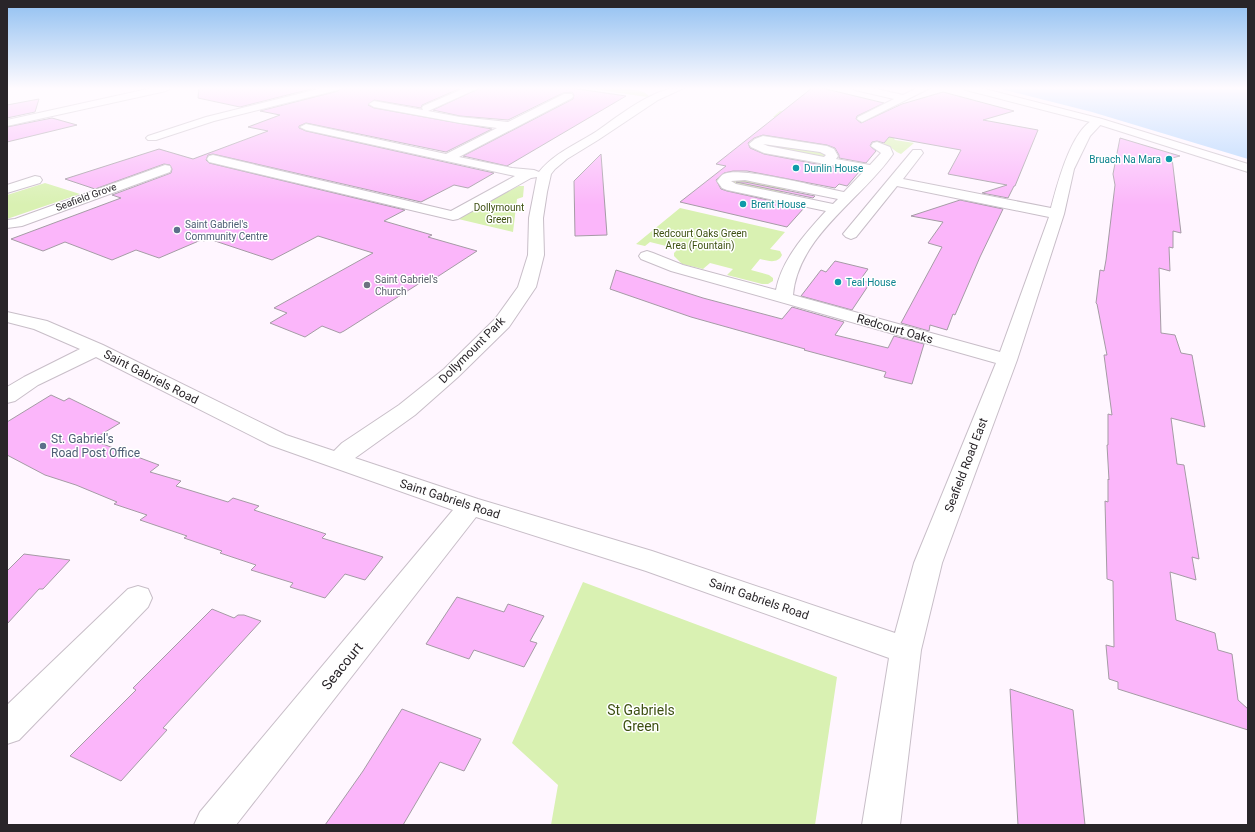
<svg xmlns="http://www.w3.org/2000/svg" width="1255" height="832" viewBox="0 0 1255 832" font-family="Roboto,sans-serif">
<rect width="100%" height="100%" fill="#fff6ff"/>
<path fill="#d9f1b2" d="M586,88c14,0 54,-2 63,8l-2,1z
M780,111l120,20 -6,8 1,1 19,3 -13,11c-6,-2 -10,-8 -17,-10l1,-8 -112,-19z
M759,143l64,8 3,3 -3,4 -60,-11z
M736,177l56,10 -9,4 1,5 -52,-12 -2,-4z
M45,183l35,11 -73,25v-24z
M519,186h5l-1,11 -6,2 -4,33 -59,-14z
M680,208l105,24 -15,17 10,2 2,4c-4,9 -14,6 -22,4l-9,11 18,5 4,3v3l-5,3h-6l-35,-9 6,-6 -23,-6 -7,6 -21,-5 -8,-8v-3l4,-4 -28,-7 -5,4 -9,-2z
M583,582l254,95 -22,148h-264l7,-40 -46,-42z"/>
<path fill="#b0d3fe" d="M997,88h251v71l-156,-47z"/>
<path fill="#fbb6fa" stroke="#a59ba5" d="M199,88h116l-75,19 -42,-9z
M341,88h120l-39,17 -1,3 -47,-8 -6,5 6,3 118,21 -46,23 -140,-29 -7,3v2l7,3 188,42 -26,15 -14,-3 -33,17 -208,-48 -5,1 -2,5 3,3 196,47 -21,11 48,14 -4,2 49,14 -40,26 -6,-1 -87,55 -4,2 -18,-7 -17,11 -35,-14 17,-10 -13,-5 99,-55 -55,-17 -46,24 -63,-21 -5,2 -3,-1 -42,18 -23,-8 -24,10 -47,-18 -22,9 -32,-12 110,-41 -9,-3 59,-22 1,-4 -2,-4 -6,-1 -69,25 -30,-10 94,-30 34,10 75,-28 -20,-4 32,-12 -20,-4 78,-20z
M480,88h91l55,8 -119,70 -44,-10 110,-57 1,-4 -2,-3 -9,1 -55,27 -48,-4 -27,-6z
M812,88h10l62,15 -27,13 -1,3 5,4 41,-19 41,-12 71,19 -31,9 55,10 -23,56h-1l-6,12 -26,-5 25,-8 -59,-11 13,-24 -72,-13 -5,6 -7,-2 -5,1 -2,4 6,5 -10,12 -27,-5v-3l-4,-7 -8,-3 -64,-10 -9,3 -6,5 2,5 14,6 95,18 -12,14 -8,-2 -4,4 -88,-17h-14l-9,2 -8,7 5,9 6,2 77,17 -17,19 -107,-25 46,-36 -10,-2z
M39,99l-4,13 -28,6v-13z
M52,118l25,7 -70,17v-15z
M1120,138l60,18 -8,2 9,75 -8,-2v17l-4,-1 1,24 -11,-3 2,65 14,2 6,18 11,2 13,72 -34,-9 6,46 7,1 15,94 -7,-2 4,23 -26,-8 6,48 39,13 3,17 14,4 6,46 10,9v21l-130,-41v-7l-9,-3 -3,-34 8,2 -1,-66 -6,-2 -2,-78 3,1v-23l1,1 -2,-35h1v-31l4,1 -8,-60h3l-10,-51 -1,-1 4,-33 4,1 2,-11 9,-75 -2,-11z
M601,154l6,81 -32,1 -1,-55z
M736,182h9l70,14 -2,2z
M960,200l43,9 -23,48 -25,58 -2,-1 -6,16 -17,-5 -1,6 -28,-8 41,-76 -14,-4 15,-21 -32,-6z
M835,261l33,8 -8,11 10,3 -18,27 -51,-14 20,-26 5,2z
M616,270l87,28 79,21 10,-12 52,15 -9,13 53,13 6,-12 30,8 -12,40 -28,-7 2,-5 -82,-22 1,-1 -114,-32 -81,-28z
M51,395l13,6 5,-3 51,25 -28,17 67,25 -9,7 31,9 -5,5 52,16 5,-4 26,8 -5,4 72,24 -4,4 61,19 -18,23 -20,-6 -20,24 -35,-11 3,-4 -42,-13 5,-5 -36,-12 2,-2 -38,-13 3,-2 -47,-16 7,-5 -33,-11 3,-2 -41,-17 -31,-10 -38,-20v-33z
M24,554l46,6 -27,29h-4l-32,35v-53z
M457,597l47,15 4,-8 36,12 -14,25 7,2 -13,24 -50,-17 -5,9 -43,-15z
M212,609l22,9 4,-3h6l17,6 -98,107 4,2 -46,51 -51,-25 66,-66 -3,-2z
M1010,689l63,21 12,115h-67z
M402,709l79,30 -17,32 -24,-9 -37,63h-78l38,-54z"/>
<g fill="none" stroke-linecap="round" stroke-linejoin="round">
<g stroke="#c8bec8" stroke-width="2">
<path id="minor" d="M152,88h19l-5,3 -159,35v-6z
M322,88h18l-2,2 -124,31 -58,19h-8l-2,-2 2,-2 58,-19z
M465,88h14l-51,23 32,6 48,5 56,-28h8l1,2 -1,2 -113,59 53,11 22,2 5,2c15,-19 38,-28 58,-41 17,-12 35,-26 54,-35 11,-6 21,-8 33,-8l-26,12 -60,40 -31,19 -12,10 -4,5 -4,18 -4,26 1,37 -8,32 -27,40 -51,50 -43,38 -60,43 123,41 174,52 243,82 19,-70 82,-200 -325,-92 -30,-12 -2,-3 2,-3 6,-2 6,2 30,12 93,25c6,-31 29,-56 50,-79l-99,-21 -5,-2 -5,-7c2,-2 4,-6 7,-7 16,-8 99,14 120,18l20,-21 -100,-18 -13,-6 -2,-3 6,-5 8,-3 64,10 7,3 4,7 -2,3 34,6 11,-12 -10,-7 2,-3 4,-1 13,5 3,7c-31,45 -95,82 -100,141l207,57 49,-135 -152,-31 -41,51 -5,2 -5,-2 -3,-3 70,-84h8l2,3 -20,26 148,29c6,-22 21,-84 47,-90l6,3 -14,15 -16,33 -10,45 -47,146 -75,203 -21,87 -21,175h-38l27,-167 -243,-87 -170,-54 -240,308h-42l6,-13 253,-302 -183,-65 -174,-88 -58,28 -23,16 -8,2v-16l17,-10 56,-28 -46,-20 -27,-7v-10l40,9 56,24 183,90 48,16 8,-8 57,-38 45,-36 51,-50 23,-32 10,-32 1,-37 8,-41 -6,1 -73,41 -5,1 -244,-58 -2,-3 2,-3 4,-1 238,56 64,-35 -209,-46 -6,-3 6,-3 140,30 51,-26 -37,-5 -86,-16 -5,-3 5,-3 49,9 -1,-2 1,-2zM763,144l57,8 6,3 -2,2 -56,-11zM745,180l93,19 -5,5 -97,-20 -5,-3z
M853,88h19l31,7 14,-7h13l-68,34 -5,-3 1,-2 36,-18 -39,-9z
M165,165l5,1 1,3 -1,3 -148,54 -15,2v-8l8,-1z
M35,176l5,1 2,3 -2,3 -33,10v-8z
M138,586l10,3 4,9 -4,9 -129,133 -12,4v-39l121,-116z"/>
</g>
<g stroke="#c8bec8" stroke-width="2">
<path id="major" d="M964,88h17l121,31 146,45v8l-154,-49 -128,-33z"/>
</g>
<use href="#minor" fill="#fff" fill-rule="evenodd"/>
<use href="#major" fill="#fff" fill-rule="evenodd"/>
</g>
<linearGradient id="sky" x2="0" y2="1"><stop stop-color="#91c0f1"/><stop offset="0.43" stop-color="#fffbff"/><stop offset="1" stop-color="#fffbff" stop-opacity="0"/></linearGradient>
<rect width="1255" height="205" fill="url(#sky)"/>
<g fill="#0f9aa8" stroke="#fff" stroke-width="1.5">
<circle cx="1169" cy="159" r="4"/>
<circle cx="796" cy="168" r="4"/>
<circle cx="743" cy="204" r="4"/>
<circle cx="838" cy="282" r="4"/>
</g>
<g fill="#5c6f8a" stroke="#fff" stroke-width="1.5">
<circle cx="177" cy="230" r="4"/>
<circle cx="43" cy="446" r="4"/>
</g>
<circle fill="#6b7280" stroke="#fff" stroke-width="1.5" cx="367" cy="285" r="4"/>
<g text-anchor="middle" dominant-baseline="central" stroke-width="3" stroke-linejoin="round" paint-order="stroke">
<g font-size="10" fill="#0d838f" stroke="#fff" text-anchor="start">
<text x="1161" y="159" text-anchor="end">Bruach Na Mara</text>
<text x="804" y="168">Dunlin House</text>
<text x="751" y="204">Brent House</text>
<text x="846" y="282">Teal House</text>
</g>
<g font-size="10" fill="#292529" stroke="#fff">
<text transform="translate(86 197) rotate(-20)">Seafield Grove</text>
</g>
<g font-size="10" fill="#3d5011" stroke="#fff">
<text x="499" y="207">Dollymount<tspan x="499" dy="12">Green</tspan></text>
<text x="700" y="233">Redcourt Oaks Green<tspan x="700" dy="12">Area (Fountain)</tspan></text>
</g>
<g font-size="10" fill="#4e5e75" stroke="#fff" text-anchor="start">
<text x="185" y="224">Saint Gabriel's<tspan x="185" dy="12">Community Centre</tspan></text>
</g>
<g font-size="10" fill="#5b616d" stroke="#fff" text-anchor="start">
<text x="375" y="279">Saint Gabriel's<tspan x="375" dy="12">Church</tspan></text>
</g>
<g font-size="12" fill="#292529" stroke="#fff">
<text transform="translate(895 329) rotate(16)">Redcourt Oaks</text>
<text transform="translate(472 350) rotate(-45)">Dollymount Park</text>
<text transform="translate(151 377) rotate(27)">Saint Gabriels Road</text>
<text transform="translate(966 465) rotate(-69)">Seafield Road East</text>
<text transform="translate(450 499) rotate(18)">Saint Gabriels Road</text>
<text transform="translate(759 599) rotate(19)">Saint Gabriels Road</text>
</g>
<g font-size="12" fill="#4e5e75" stroke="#fff" text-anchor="start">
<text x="51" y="439">St. Gabriel's<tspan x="51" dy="14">Road Post Office</tspan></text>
</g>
<g font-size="14" fill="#292529" stroke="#fff">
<text transform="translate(342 666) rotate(-51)">Seacourt</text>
</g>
<g font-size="14" fill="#3d5011" stroke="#fff">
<text x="641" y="710">St Gabriels<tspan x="641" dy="16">Green</tspan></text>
</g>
</g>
<rect width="1255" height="832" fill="none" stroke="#292529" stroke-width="16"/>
</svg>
